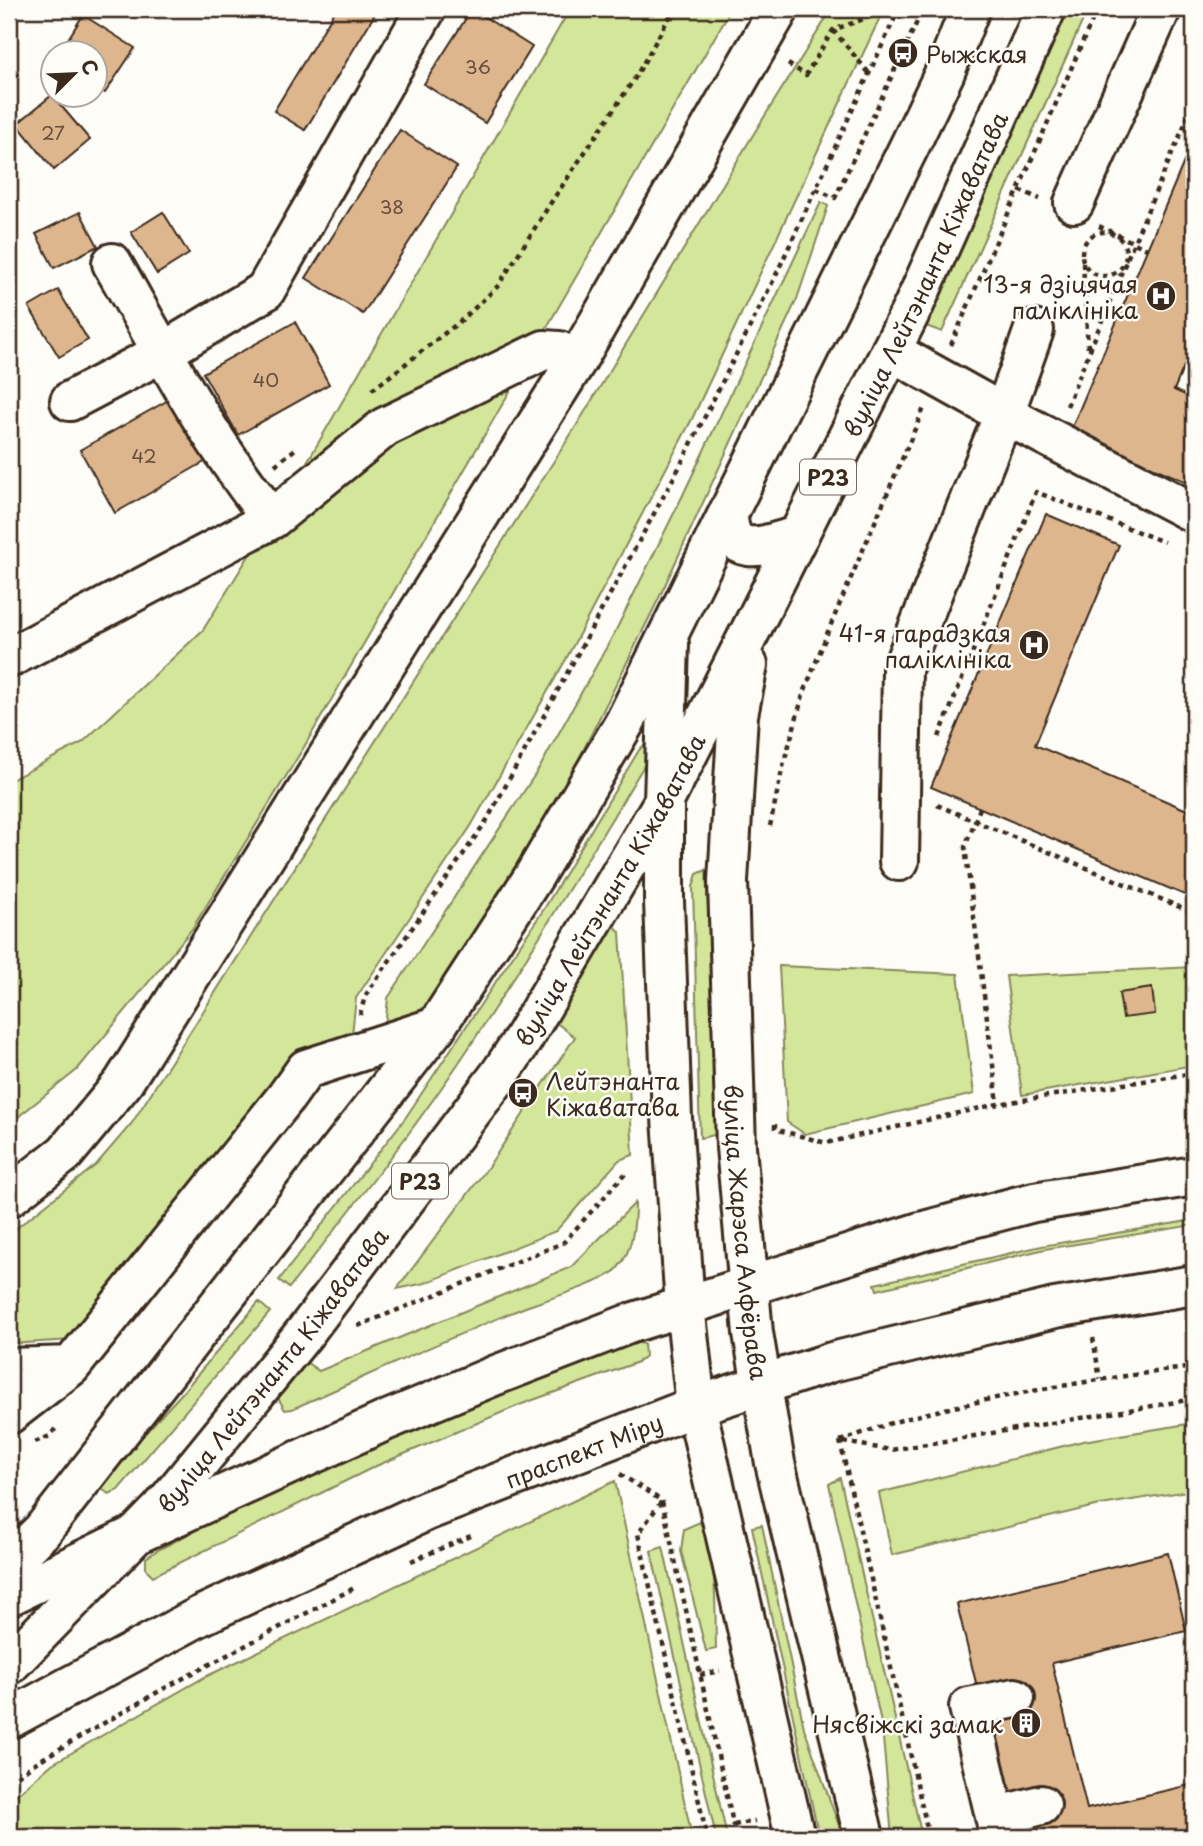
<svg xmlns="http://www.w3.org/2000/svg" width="1203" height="1846" viewBox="0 0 1203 1846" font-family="'Playpen Sans',sans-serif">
<rect width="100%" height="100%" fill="#fdfcf7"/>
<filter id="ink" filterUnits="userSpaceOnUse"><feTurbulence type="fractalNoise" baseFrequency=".0143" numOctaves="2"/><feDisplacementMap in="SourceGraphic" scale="14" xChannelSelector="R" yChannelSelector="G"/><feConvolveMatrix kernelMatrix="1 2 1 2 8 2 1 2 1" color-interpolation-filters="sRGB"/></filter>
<g filter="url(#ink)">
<path fill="#d3e69a" stroke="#87885c" stroke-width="2" d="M570,9h161l-427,738 -112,182 -115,141 -68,54v-343l74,-39 120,-112 110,-178z
M832,9h52l-192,410 -127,242 -94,165 -115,172 -4,36 -280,306 -63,4v-110l87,-69 36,-42 443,-695 181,-298z
M1064,9h24l-146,323 -16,-6z
M821,202l7,4 -31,93 -138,299 -105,211 -57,93 -80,115 -32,10 3,-29 152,-231 75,-135 67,-135z
M646,743l4,3 1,8c-60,99 -119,198 -183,295 -55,83 -118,161 -179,239l-10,-8 127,-163 138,-208 95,-159z
M706,870l13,264 -19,4 -7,-251 4,-13z
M614,925l6,7 13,223 -14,5 -63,71 -131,52 -28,6 91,-122 87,-130 -21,-16z
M779,966l179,8 16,120 -169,40 -18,-12z
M1194,967v98l-172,30 -16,-119z
M635,1203c0,22 -2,48 -18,66 -13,14 -73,31 -94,39 -78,31 -154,67 -231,101l-7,1 -7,-12 4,-9 24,-27 13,9 252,-104z
M1194,1220v5l-149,24 -168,41 -2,-6 167,-38z
M259,1302l11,10 -152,178 -9,4 -10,-7 5,-9 78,-85z
M634,1342l10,2 1,12 -7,6 -116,42 -146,62 -223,110 -7,-7v-11l10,-7 120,-63 106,-49z
M1194,1423v67l-99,16 -203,49 -13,-62 204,-52z
M840,1478l82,359h-30l-10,-110 -53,-243z
M615,1481l77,356h-683v-36l43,-37 153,-87z
M700,1522c18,38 15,85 16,127l-10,2 -25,-100 3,-22z
M762,1525l42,203 39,109h-24l-67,-310z
M663,1547l64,290h-11l-65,-286z"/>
<path fill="#deb68e" stroke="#3b2a1e" stroke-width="2" d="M336,9h42l-73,121 -31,-19z
M472,9l60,38 -47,76 -61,-39z
M83,15l52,33 -30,45 -11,-7v-34h-34z
M52,95l38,45 -36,30 -37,-46z
M400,130l57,37 -94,147 -57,-36z
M1194,138v204l-20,48 20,9v86l-124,-53z
M80,212l18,34 -44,22 -18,-34z
M163,212l26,42 -32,20 -26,-42z
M58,290l30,50 -29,17 -30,-50z
M295,322l34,62 -91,51 -35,-62z
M172,398l36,62 -93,53 -35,-63z
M1046,514l73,31 -84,200 159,68v86l-263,-112z
M1152,988l3,26 -32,4 -4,-25z
M1168,1553l18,78 -134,32 35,146 107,-25v53h-181l-56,-233z"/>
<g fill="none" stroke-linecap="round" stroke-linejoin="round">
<g stroke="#3b2a1e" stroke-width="44">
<path id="minor" d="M1074,203l87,-194
M112,263c49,86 98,179 160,256
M891,351l113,63 190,99
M70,401l93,-49 102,-61 161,-282
M9,658l263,-139 113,-92 159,-77 15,1 18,9
M899,861l3,-192 102,-255 30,-84
M9,1197l56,-44 58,-70 454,-723 202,-351
M9,1368l62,-2
M9,1414l62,-48 215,-269 20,-28 130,-42
M995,1817l46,-12
M1000,1837l-31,-130 46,-9"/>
</g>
<g stroke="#3b2a1e" stroke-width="44">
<g id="major">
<path d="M728,515c1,48 42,29 71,20"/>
<path d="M669,644l-5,157v100l8,217 13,188 11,100 99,431"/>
<path id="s1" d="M748,665l-10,50 -10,166 8,266 17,186 22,130 89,374"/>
<path d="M9,1563l33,-32 394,-504 98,-151 91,-154 285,-577 35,-73 25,-63"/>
<path d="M9,1596l128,-62 248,-113 111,-46 135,-52 289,-91 114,-30 160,-26"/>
<path id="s2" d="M9,1665l153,-157 144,-177 194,-257 23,-35 141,-238 93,-183 157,-313 132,-296"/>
<path id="s3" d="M9,1719l191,-103 226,-105 270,-105 136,-44 53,-13 170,-41 139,-23"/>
</g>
</g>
<path stroke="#3b2a1e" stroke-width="4.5" stroke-dasharray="5 5" stroke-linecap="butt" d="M833,30l36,43
M788,64l18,11 27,-45 59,-21
M816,189l19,9 88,-189
M1019,190l21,9
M1099,226l48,23
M1082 254a22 22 0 1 1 44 0a22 22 0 1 1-44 0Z
M1083,263l5,85
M951,345l146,-336
M372,390l91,-71 35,-33 54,-85 83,-123 39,-69
M1067,406l67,-164 60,-139
M275,465l23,-18
M939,737l97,-245 128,50
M937,805l257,108
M980,808l-15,39 33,257
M770,826l12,-56 21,-75 26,-66 95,-221
M360,1015l5,-19 122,-176 193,-354 95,-189 124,-268
M775,1124v5l51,14 172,-39 196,-31
M358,1326l205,-83 62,-69
M1093,1338l7,41
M840,1441l89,396
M840,1441c21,-7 43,-16 65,-22 95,-25 192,-40 289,-52
M35,1442l15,-6 8,-11
M843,1442l48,8 303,-51
M620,1474l42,27 74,336
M661,1502l-23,32 69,303
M411,1561l60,-25
M700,1675l20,-4
M9,1782l26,-19 128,-74 193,-102
M734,1825l21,-4"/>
<use href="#minor" stroke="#fdfcf7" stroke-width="38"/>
<use href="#major" stroke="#fdfcf7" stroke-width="38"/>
</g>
</g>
<defs>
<g id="bus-disc" transform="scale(1.575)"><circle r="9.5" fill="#3b2a1e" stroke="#fdfcf7"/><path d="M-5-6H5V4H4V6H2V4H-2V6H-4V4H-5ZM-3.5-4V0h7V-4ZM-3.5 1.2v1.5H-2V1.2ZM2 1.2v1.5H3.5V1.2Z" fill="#fff"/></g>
<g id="hospital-disc" transform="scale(1.575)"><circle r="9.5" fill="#3b2a1e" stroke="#fdfcf7"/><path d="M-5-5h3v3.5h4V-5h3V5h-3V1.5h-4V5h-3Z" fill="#fff"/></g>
<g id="building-disc" transform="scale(1.575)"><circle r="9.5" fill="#3b2a1e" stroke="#fdfcf7"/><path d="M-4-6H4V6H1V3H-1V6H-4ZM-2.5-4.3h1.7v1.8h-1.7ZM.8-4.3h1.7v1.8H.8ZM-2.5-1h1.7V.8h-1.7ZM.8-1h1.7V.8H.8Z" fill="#fff"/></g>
</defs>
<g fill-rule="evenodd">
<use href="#bus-disc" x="903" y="53"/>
<use href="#hospital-disc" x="1161" y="296"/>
<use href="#hospital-disc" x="1034" y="645"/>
<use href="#bus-disc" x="523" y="1093"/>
<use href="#building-disc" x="1026" y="1723"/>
</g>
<g text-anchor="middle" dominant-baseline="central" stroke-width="5" stroke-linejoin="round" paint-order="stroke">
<g font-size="19" fill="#644d3a">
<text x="478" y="66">36</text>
<text x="53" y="132">27</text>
<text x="392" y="206">38</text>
<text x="266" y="379">40</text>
<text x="144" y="455">42</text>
</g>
<g fill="#fdfcf7" stroke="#75695f" stroke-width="2">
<rect x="800" y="459.5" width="56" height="35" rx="5"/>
<rect x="392" y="1163.5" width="56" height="35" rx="5"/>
</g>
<g font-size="21" font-weight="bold" fill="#3b2a1e">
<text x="828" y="477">Р23</text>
<text x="420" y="1181">Р23</text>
</g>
<g font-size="23" fill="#3b2a1e" stroke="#fdfcf7" text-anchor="end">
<text x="926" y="53" text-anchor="start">Рыжская</text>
<text x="1138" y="283">13-я дзіцячая<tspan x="1138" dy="26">паліклініка</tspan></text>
<text x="1011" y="632">41-я гарадзкая<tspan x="1011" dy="26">паліклініка</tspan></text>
<text x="546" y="1080" text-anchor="start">Лейтэнанта<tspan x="546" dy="26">Кіжаватава</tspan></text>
<text x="1003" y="1723">Нясвіжскі замак</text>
</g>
<g font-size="23" fill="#3b2a1e" stroke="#fdfcf7">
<text stroke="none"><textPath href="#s2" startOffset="1676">вуліца Лейтэнанта Кіжаватава</textPath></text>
<text stroke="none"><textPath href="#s2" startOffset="984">вуліца Лейтэнанта Кіжаватава</textPath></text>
<text stroke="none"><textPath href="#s1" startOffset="569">вуліца Жарэса Алфёрава</textPath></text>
<text stroke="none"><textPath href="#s2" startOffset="396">вуліца Лейтэнанта Кіжаватава</textPath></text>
<text stroke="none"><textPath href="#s3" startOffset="635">праспект Міру</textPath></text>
</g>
</g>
<rect width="1203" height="1846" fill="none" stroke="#fdfcf7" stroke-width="35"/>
<rect x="18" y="18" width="1168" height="1811" fill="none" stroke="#3b2a1e" stroke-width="2.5" filter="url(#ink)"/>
<g transform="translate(74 74) rotate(66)"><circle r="33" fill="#fdfcf7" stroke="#afa8a0" stroke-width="2"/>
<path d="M0-5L12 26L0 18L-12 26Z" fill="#3b2a1e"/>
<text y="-10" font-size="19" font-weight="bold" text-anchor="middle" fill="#3b2a1e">С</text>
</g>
</svg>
